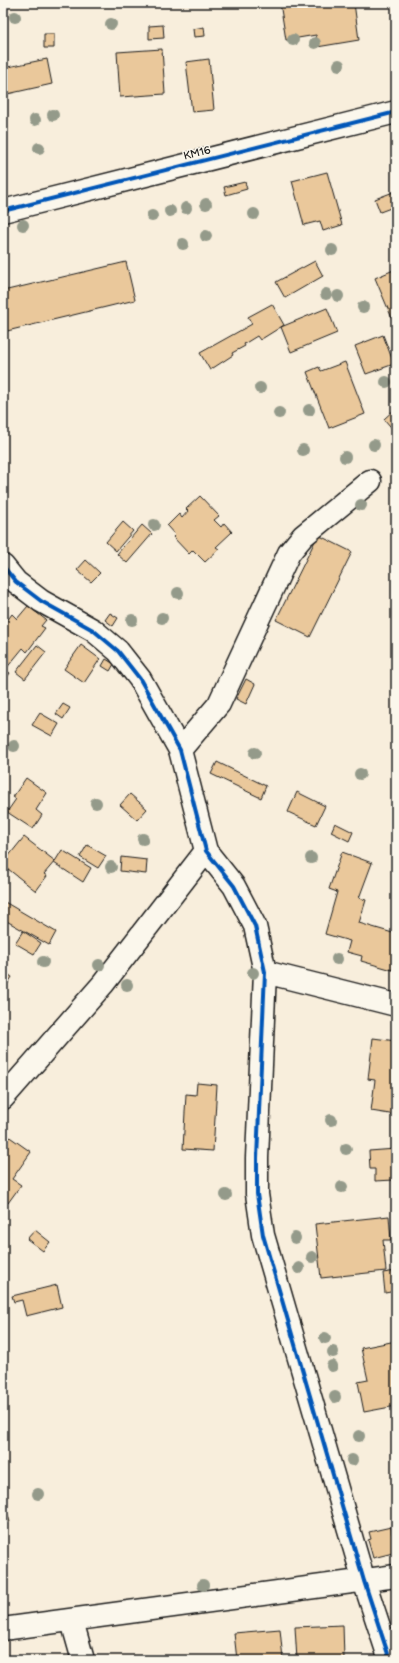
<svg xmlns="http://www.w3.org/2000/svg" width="399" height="1663" viewBox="0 0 399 1663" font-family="'Balsamiq Sans',sans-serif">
<rect width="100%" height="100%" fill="#f8eedc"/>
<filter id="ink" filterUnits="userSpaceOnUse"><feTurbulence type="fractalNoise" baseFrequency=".025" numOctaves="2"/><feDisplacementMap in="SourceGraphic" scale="8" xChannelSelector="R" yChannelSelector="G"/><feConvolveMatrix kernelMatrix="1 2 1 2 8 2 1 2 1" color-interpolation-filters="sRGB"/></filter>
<g filter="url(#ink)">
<path fill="#eac89b" stroke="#1c1c1c" d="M280,3h74l5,37 -42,7 -1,-12 -30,5z
M163,25l1,13 -15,1v-13z
M204,27l1,9 -11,1 -1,-8z
M44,34h10v14h-10z
M162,49l3,45 -45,3 -3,-45z
M47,59l5,25 -49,11v-27z
M209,59l5,51 -22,2 -6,-50z
M327,172l15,53 -19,6 -3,-10 -16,4 -12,-44z
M245,182l2,7 -21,6 -2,-8z
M396,191v15l-16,6 -5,-13z
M315,261l8,15 -38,22 -9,-16z
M126,262l9,38 -132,32v-41z
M396,269v53l-2,1 -19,-45z
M272,304l12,21 -24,15 -3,-4 -13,8 1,2 -13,7 1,2 -23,15 -10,-17 52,-29 -4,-7z
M327,308l10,25 -46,19 -10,-25z
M396,331v10l-1,1 -3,-9z
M383,335l11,29 -28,10 -11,-28z
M345,362l20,52 -36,14 -22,-56 12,-5 2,4z
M396,408v25l-12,-14z
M200,496l19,20 -5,4 7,7 3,-4 8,9 -16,15 3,2 -14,13 -12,-12 -4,4 -16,-17 2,-2 -8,-9 12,-12 3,4 6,-7 -2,-2z
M123,522l10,9 -17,20 -10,-9z
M142,525l10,9 -25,29 -10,-9z
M318,535l34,17 -42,85 -34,-17z
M86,560l14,13 -9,9 -14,-12z
M28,606l18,14 -5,6 4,2 -18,24 -4,-4 -18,22 5,3 -7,10v-47l2,-2 -2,-2v-6l9,-12 5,5z
M110,613l8,5 -5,8 -8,-6z
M37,645l9,7 -21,27 -9,-7z
M81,645l19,14 -16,24 -20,-14z
M106,659l8,5 -4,7 -8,-5z
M246,679l9,5 -9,20 -10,-5z
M63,704l7,4 -7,11 -7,-5z
M40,713l19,11 -7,12 -20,-11z
M217,762l49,24 -5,12 -50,-24z
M26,778l21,15 -11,17 6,5 -9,14 -26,-17 9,-13 -3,-2z
M297,792l28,14 -9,19 -28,-13z
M130,794l17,15 -10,11 -17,-15z
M335,823l18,9 -4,9 -18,-9z
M24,837l31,24 -11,13 3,2 -11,15 -33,-26v-2z
M87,845l19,11 -8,12 -18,-11z
M62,850l29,18 -8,14 -29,-19z
M342,852l30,11 -13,35 7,2 -7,23 37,11v37l-35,-10 1,-5 -15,-4 3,-11 -25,-7 12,-42 -8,-3z
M121,857l26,3 -1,14 -26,-3z
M3,901l53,31 -7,13 -46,-26z
M23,931l18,12 -7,11 -19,-11z
M3,971l9,6 -9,14z
M373,1038l23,3v74l-25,-4 4,-31 -7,-1z
M197,1083l20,2 -4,66 -30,-2 3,-55 10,1z
M4,1133l27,19 -19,27 9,6 -13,18 -5,-4v-64z
M396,1149l-2,31 -19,1v-12h-5l-1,-18z
M389,1216l2,24h-8l3,31 -65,7 -6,-54z
M35,1230l15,12 -7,9 -16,-12z
M396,1271v20l-11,2 -2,-20z
M57,1285l5,22 -36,9 -4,-16 -8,2 -2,-6z
M396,1341v65l-32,6 -6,-30 10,-2 -7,-32z
M7,1512l3,10 -7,2v-10z
M391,1527l1,7 4,-1v29l-3,-9 -20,5 -5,-18 3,-1 -2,-7z
M343,1625l1,34 -47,1 -2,-33z
M280,1629l3,31h-46l-3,-27z"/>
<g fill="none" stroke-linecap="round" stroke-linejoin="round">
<g stroke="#1c1c1c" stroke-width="25">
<path id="minor" d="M3,566l13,16 25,19 52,29 25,21 22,28 40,71 26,101 28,35 21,40 10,46 -8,186v36l6,41 101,346 26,79
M180,750l39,-46 70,-151 14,-17 67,-55
M265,972l131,33
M3,1098l100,-114 103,-133
M72,1621l11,39
M3,1629l393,-53"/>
</g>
<g stroke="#1c1c1c" stroke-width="25">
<path id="tertiary" d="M3,211l393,-99"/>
</g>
<use href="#minor" stroke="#fbf7ec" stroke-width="22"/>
<use href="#tertiary" stroke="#fbf7ec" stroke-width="22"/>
<g stroke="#fbf7ec" stroke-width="6">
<path id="cycleway" d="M3,211l393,-99
M3,566l13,16 25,19 52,29 25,21 22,28 40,71 26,101 28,35 21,40 10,46 -8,186v36l6,41 101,346 26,79"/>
</g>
<use href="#cycleway" stroke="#0057b8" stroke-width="4"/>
</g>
<g fill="#949a8a">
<circle cx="15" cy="17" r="6"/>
<circle cx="111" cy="24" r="6"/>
<circle cx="293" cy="40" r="6"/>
<circle cx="315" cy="43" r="6"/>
<circle cx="339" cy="65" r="6"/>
<circle cx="53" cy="115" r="6"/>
<circle cx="35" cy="120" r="6"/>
<circle cx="39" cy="148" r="6"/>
<circle cx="206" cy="204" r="6"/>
<circle cx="186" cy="208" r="6"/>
<circle cx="170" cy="211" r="6"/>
<circle cx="254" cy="214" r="6"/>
<circle cx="152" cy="216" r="6"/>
<circle cx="23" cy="225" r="6"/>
<circle cx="206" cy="236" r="6"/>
<circle cx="183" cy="244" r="6"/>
<circle cx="332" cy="250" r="6"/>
<circle cx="326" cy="294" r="6"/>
<circle cx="338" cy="296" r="6"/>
<circle cx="363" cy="307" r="6"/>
<circle cx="386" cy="382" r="6"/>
<circle cx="260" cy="388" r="6"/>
<circle cx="309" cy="410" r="6"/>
<circle cx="279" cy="413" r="6"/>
<circle cx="374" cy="445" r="6"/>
<circle cx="303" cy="450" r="6"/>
<circle cx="345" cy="457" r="6"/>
<circle cx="361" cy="505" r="6"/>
<circle cx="154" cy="525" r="6"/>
<circle cx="178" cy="593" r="6"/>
<circle cx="162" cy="618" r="6"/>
<circle cx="132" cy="620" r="6"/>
<circle cx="14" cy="746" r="6"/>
<circle cx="255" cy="753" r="6"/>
<circle cx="360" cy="774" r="6"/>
<circle cx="96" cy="803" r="6"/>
<circle cx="143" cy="839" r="6"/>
<circle cx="311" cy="858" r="6"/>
<circle cx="111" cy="867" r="6"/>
<circle cx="337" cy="959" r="6"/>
<circle cx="43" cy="962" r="6"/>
<circle cx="99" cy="965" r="6"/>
<circle cx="253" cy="973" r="6"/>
<circle cx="127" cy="985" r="6"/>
<circle cx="331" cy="1120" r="6"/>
<circle cx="346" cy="1149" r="6"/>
<circle cx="342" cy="1187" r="6"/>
<circle cx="226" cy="1195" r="6"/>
<circle cx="295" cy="1238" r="6"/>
<circle cx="312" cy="1257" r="6"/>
<circle cx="299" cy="1268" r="6"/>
<circle cx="325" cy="1338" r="6"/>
<circle cx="333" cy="1352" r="6"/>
<circle cx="332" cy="1366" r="6"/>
<circle cx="335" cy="1397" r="6"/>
<circle cx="359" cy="1436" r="6"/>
<circle cx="352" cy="1460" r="6"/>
<circle cx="38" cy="1494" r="6"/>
<circle cx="203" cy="1585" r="6"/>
</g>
</g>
<g text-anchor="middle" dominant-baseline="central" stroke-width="3" stroke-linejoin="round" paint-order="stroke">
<g font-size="11" fill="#1c1c1c" stroke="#fbf7ec">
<text transform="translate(197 153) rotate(-14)">KM16</text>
</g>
</g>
<rect width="399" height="1663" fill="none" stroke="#fbf7ec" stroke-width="16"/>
<rect x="8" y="8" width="383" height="1647" fill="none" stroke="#1c1c1c" stroke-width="1.5" filter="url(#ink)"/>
</svg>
